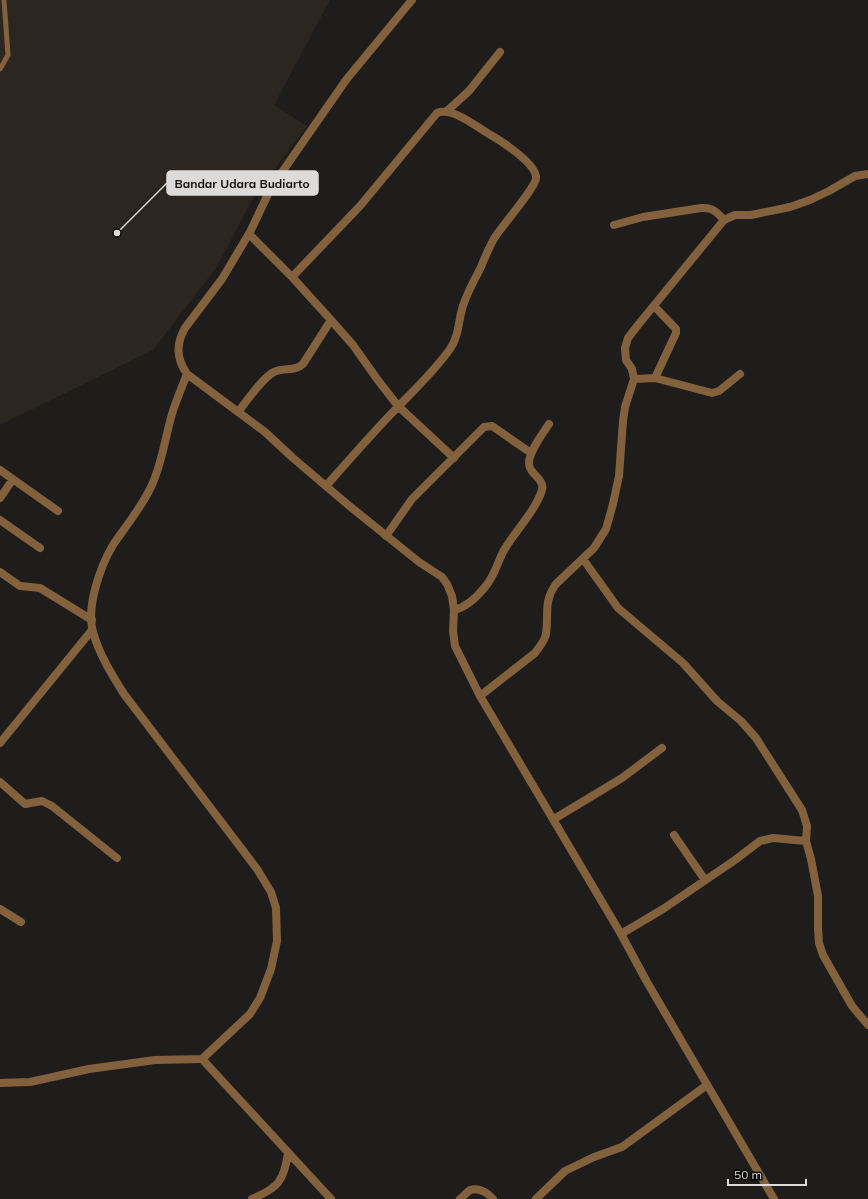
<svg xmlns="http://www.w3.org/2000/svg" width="868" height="1199" viewBox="0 0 868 1199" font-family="Mulish,sans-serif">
<rect width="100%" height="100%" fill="#1f1d1c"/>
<path fill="#2c2620" d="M0,0h330l-56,105 33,21 -54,72 -37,70 -63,82 -153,75z"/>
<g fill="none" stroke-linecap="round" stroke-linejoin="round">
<path stroke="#84613d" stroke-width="5" d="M0,69l8,-14 -4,-55"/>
<path stroke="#84613d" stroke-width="8" d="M447,111l22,-20 31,-39
M614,225l29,-8 58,-9c11,-1 16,4 23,12
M249,234l43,43 39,43
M292,277l68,-71 77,-93c16,-6 38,13 52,21 11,6 48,30 47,44 0,9 -34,48 -41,59 -6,10 -10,20 -14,30 -6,12 -13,24 -17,36 -6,15 -4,32 -14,46 -17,24 -39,44 -59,65 -22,23 -43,47 -65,72
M654,306l22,23v4l-21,45
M634,379l21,-1 57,15 7,-2 21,-17
M238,412c8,-10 25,-35 36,-40 10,-5 21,0 29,-8l28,-44 22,25 24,34 21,27 56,52
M0,470l58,41
M0,498l13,-19
M0,520l40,28
M386,536l26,-37 72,-72 8,-1 3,2 36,25
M583,559l35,49 65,55 34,38 24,20 15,17 46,72 5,16 -1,15
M0,572l20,14 20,2 52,32
M454,610c13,-3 23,-13 31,-23 9,-10 12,-23 18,-35 11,-20 32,-40 39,-62 3,-11 -13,-16 -13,-26 -1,-11 14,-31 20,-40
M480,696l55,-43c4,-6 10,-12 11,-19 3,-20 -3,-32 10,-50l38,-36 12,-19 7,-25 6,-28 4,-55 2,-14 9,-28 -2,-10 -6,-9 -1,-12 3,-10 10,-13 86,-105 11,-5h16l39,-8 20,-7 19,-9 26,-15 13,-2
M0,743l92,-113
M0,782l25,22 17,-3 10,5 65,52
M554,819l68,-41 40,-30
M674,835l31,45
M0,909l21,13
M621,934l42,-25 72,-49 25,-19 13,-3 33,3 5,18 7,37v32l1,15 4,12 29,51 16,19
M202,1059l129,140
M252,1199c26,-11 32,-18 36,-46
M460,1199c3,-2 7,-7 10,-9 9,-3 18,3 23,9
M536,1199l29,-28 29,-14 28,-10 85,-62"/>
<path stroke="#84613d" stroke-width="8" d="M412,0l-66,80 -75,108 -21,44 -28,47 -37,49c-9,16 -9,30 2,46l78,58 28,26 54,46 72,58 23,15 5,7 5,12 2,14 -1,21 2,15 25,50 141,238 26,48 127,217
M0,1083l30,-1 59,-13 66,-9 47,-1 48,-45 10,-16 11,-29 6,-28 -1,-33 -5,-16 -14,-23 -133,-175c-12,-19 -25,-40 -31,-62 -7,-25 7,-65 20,-87 13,-19 28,-37 38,-58 11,-23 14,-49 21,-73 4,-13 10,-27 15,-40"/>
</g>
<path fill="none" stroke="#dcdbda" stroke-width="1.5" d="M117 233L167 183"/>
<circle fill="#dcdbda" stroke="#080807" stroke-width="1.5" cx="117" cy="233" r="4"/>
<rect fill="#dcdbda" stroke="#dcdbda" stroke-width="1.5" x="167" y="171" width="151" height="24" rx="4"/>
<g font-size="12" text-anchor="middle" font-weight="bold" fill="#111">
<text x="242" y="188">Bandar Udara Budiarto</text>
</g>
<path d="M728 1179v6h78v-6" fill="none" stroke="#dcdbda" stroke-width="2"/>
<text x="734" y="1179" font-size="12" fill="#dcdbda" stroke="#080807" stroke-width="3" paint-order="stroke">50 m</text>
</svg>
